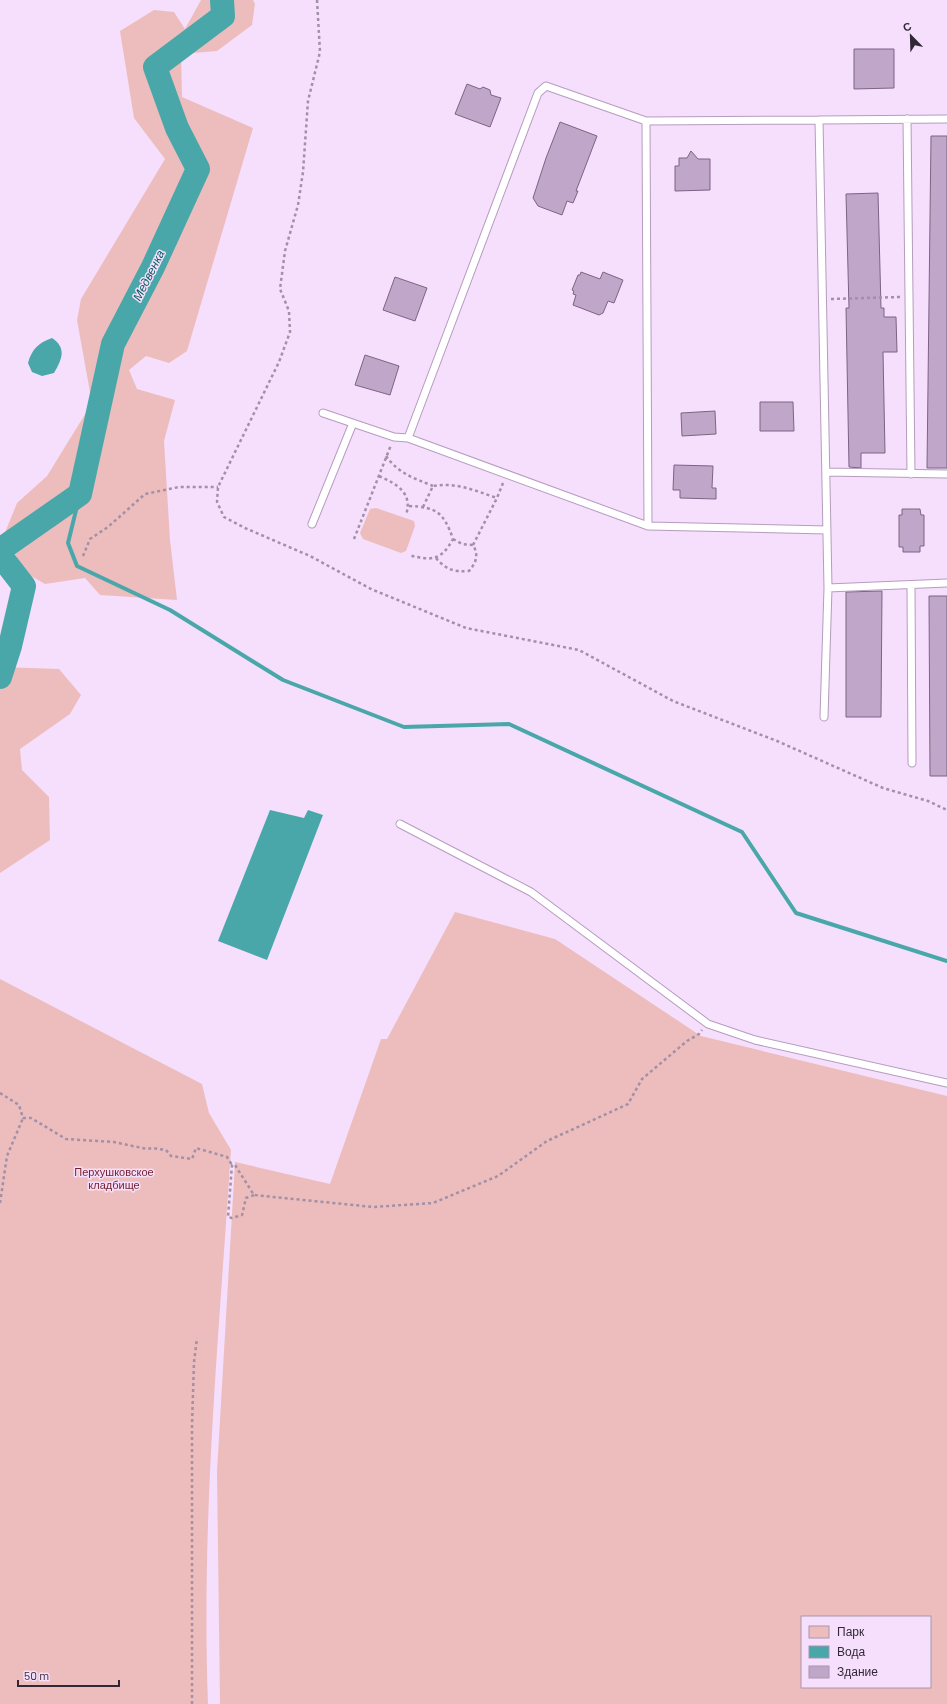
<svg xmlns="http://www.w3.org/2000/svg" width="947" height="1704" viewBox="0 0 947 1704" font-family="Barlow,sans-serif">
<rect width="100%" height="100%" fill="#f5dffc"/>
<path fill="#edbdbd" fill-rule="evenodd" d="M201,0h52l2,4 -3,21 -35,26 -36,3 1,43 71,31 -66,223 -18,12 -23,-7 -17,14 8,19 38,11 -11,41 6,99 7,60 -77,-5 -15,-17 -40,6 -19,-11 -22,-38 13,-32 30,-27 45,-73 -15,-83 4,-21 84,-140 -31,-41 -14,-87 34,-21 20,2 11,17z
M376,508l38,13 1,5 -9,25 -5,2 -38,-14 -3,-6 10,-24z
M0,667l59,2 22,26 -11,19 -50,35 2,21 27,27 1,43 -50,33z
M455,912l100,27 146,97 246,60v608h-727l-3,-232 18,-310 95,22 51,-145h6zM802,1617h128v70h-128z
M0,979l202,105 7,29 22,37c-12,184 -30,369 -23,554h-208z"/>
<path fill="#49a7aa" d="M52,338c15,10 10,21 2,35l-12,3 -10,-4 -4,-9c4,-14 10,-20 24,-25z
M270,810l34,8 4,-8 15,5 -56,145 -49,-19z"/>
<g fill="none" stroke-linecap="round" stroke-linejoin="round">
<path stroke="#49a7aa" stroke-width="4" d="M80,494l-12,49 9,23 93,44 113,70 121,47 105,-3 233,108 54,81 151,48"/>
<path stroke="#49a7aa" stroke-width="24" d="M0,550l80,-56 33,-150 40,-77 45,-98 -21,-41 -22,-61 68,-51 -1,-16
M0,555l24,31 -14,60 -10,31"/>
</g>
<path fill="#c0a6c9" stroke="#7c6484" d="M854,49h40v39l-40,1z
M467,84l13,5 3,-2 7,3 1,5 10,3 -11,29 -35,-13z
M560,122l37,14 -21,55h2l-5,12 -6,-2 -5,14 -24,-9 -5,-8 13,-40z
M931,136h16v332h-20z
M691,151l7,8h12v31l-35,1v-25h4v-8h8z
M878,193l3,115h3v9h12l1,35h-14l2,101h-24v15l-12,-1 -3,-159h3l-3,-114z
M581,272l19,7 3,-7 20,8 -9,23 -6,-2 -5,12 -4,2 -26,-10 3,-10 -3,-1 1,-3 -2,-1 6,-15h2z
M395,277l32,11 -12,33 -32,-11z
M365,355l34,11 -9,29 -35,-10z
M760,402h33l1,29h-34z
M715,411l1,23 -34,2 -1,-23z
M674,465l39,1 -1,22h4v11l-36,-1v-8h-7z
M902,509h18l1,6h3v31h-4v6h-17v-5h-4v-32h3z
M882,591l-1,126h-35v-125z
M929,596h18v180h-17z"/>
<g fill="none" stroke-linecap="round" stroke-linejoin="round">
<g stroke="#b69cbe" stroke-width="9">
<path id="lane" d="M907,119l4,355
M947,119l-128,1 9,468 119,-5
M819,120l-173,1 -100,-35 -8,7 -130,345 240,88 179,4
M646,121l2,405
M323,413l71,24 14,1
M826,472l121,2
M312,524l41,-101
M911,585l1,178
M824,717l4,-129
M400,824l131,68 177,132 47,16 192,43"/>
</g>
<path stroke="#a190a6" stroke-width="2.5" stroke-dasharray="3 3" stroke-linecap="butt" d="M317,0l3,52 -12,49 -5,71 -5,33 -13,46 -5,38 9,22 1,21 -11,30 -61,125 -1,15 7,15 21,11 65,28 61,33 95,39 113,22 94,51 104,40 106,47 45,13 19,9
M831,299l69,-2
M386,456c13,18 28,22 47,30
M379,476c18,8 34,17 27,39
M409,506c28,1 35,7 44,33 -12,22 -22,22 -44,16
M423,507l10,-21c24,-4 43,5 64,12
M354,539l37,-94
M473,545l24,-47 6,-15
M83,556l7,-17 18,-12 37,-33 34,-7h39
M436,558c10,12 18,14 33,13 7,-8 10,-16 4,-26l-11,-1 -9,-5
M0,1093l19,12 4,13h8l35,21 48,3 33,7 5,-1 14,2 5,6 21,3 4,-11 31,9 5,8
M254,1195l-8,3 -4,17 -10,3 -4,-1 4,-52h3l19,30 119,12 60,-4 65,-27 49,-35 81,-37 14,-25 45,-38 12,-7 3,-4
M0,1203l7,-47 16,-38
M192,1704v-279l2,-63 3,-24"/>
<use href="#lane" stroke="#fff" stroke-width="7"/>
</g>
<g text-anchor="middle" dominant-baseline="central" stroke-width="3" stroke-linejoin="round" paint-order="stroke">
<g font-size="11" fill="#731e29" stroke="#f5dffc">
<text x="114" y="1171">Перхушковское<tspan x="114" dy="13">кладбище</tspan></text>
</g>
<g font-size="12" font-style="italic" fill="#03595b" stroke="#f5dffc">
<text transform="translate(148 275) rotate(-63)">Медвенка</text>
</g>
</g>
<rect x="801" y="1616" width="130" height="72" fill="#f5dffc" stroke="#a796ac"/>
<rect x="809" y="1626" width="20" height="12" fill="#edbdbd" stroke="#a796ac"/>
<text x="837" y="1636" font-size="12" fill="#322835">Парк</text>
<rect x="809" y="1646" width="20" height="12" fill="#49a7aa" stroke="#a796ac"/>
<text x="837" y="1656" font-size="12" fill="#322835">Вода</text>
<rect x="809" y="1666" width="20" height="12" fill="#c0a6c9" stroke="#a796ac"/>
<text x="837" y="1676" font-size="12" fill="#322835">Здание</text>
<g transform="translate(911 36) rotate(337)" stroke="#f5dffc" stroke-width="3" paint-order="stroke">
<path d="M0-3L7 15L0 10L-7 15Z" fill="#322835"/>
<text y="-6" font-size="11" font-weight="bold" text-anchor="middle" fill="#322835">С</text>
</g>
<path d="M18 1680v6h101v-6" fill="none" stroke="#322835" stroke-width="2"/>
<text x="24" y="1680" font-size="12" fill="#322835" stroke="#f5dffc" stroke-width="3" paint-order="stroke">50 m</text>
</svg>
